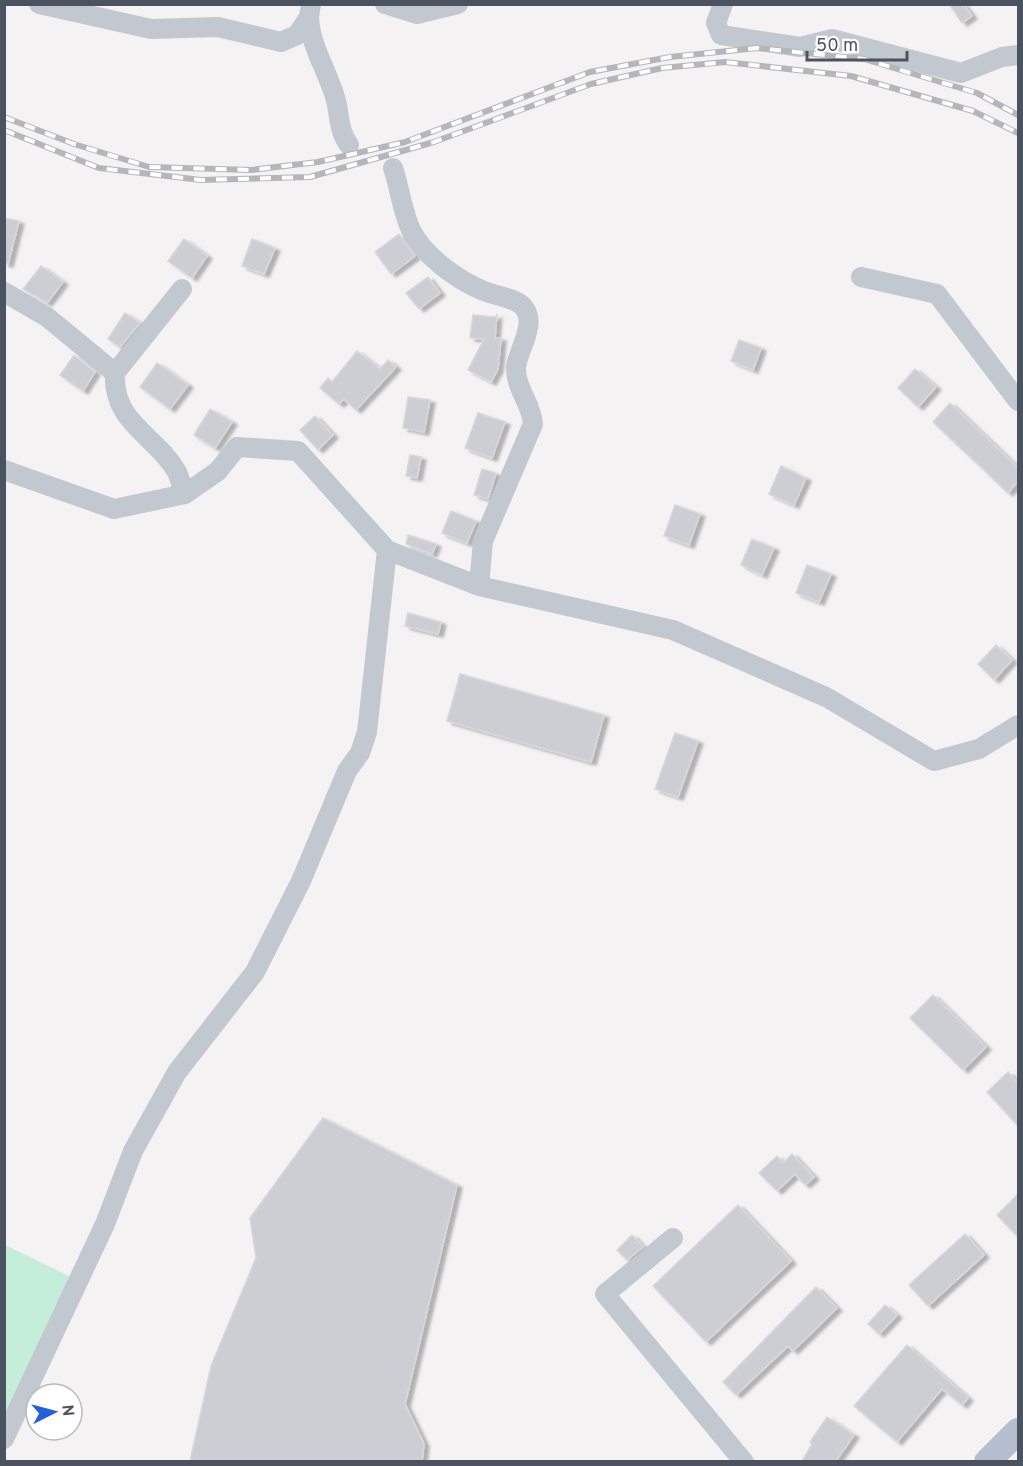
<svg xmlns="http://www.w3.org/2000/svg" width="1023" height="1466" viewBox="0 0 1023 1466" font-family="Overpass,sans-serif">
<defs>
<filter id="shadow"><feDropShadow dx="5" dy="3" stdDeviation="1.5" flood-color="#0004"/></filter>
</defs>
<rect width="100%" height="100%" fill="#f4f2f2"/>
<path fill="#c4eed9" d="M5,1245l68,33 -68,156z"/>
<path fill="#ccced4" stroke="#d6d8dd" stroke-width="1.5" filter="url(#shadow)" d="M949,4h14l9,12 -10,7z
M4,218l15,3 -11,43 -4,-1z
M399,234l16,22 -24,18 -16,-22z
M184,239l23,17 -15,22 -24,-17z
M252,239l23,9 -11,26 -22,-8z
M41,266l22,16 -16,21 -24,-14z
M428,277l12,16 -21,16 -13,-16z
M125,313l15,10 -20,24 -12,-8z
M497,314l-2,24h6l-3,31 -7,13 -23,-12 16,-31 -14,-1 3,-23 23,2z
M739,340l22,8 -8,22 -22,-9z
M357,351l23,18 8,-9 8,7 -40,43 -12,-11 -5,5 -19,-16 8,-10 4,4z
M74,355l21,17 -12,19 -23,-16z
M157,363l31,22 -18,24 -30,-22z
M915,369l21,18 -18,20 -20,-19z
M408,397l22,3 -6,32 -21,-4z
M950,403l68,65v13l-10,12 -75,-71z
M210,409l22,13 -17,26 -21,-13z
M478,413l27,9 -13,36 -27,-10z
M315,416l18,19 -15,15 -18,-20z
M410,455l11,2 -4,21 -11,-2z
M781,466l25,12 -12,27 -25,-11z
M482,469l14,4 -8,26 -14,-4z
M675,505l25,9 -11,31 -25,-9z
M451,511l25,10 -9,22 -25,-10z
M408,535l28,9 -4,10 -26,-10z
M752,539l22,9 -12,27 -21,-10z
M807,565l24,9 -12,28 -23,-9z
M408,613l33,9 -3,12 -33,-8z
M996,645l16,15 -18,20 -16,-16z
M460,674l144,41 -13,47 -144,-41z
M675,733l23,8 -20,56 -23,-8z
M933,995l53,52 -23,23 -53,-52z
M1008,1072l10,12v42l-31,-34z
M323,1118l134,67 -52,219 19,40 -2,17h-232l21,-95 45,-108 -6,-40z
M792,1154l22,23 -9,8 -10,-11 -18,17 -18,-18 18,-17 6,7z
M1018,1194v43l-21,-22z
M738,1205l53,56 -85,81 -53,-56z
M965,1234l19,21 -56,51 -19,-21z
M632,1235l11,12 -16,13 -10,-10z
M816,1287l21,21 -44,43 -5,-5 -52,49 -13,-13z
M885,1305l12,10 -18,19 -11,-10z
M907,1345l61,53 -6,7 -20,-16 -45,53 -43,-36z
M827,1417l27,18 -18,26h-34l10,-17 -2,-2z"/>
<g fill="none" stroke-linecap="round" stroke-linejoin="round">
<path stroke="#c1c8d0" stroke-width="20" d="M39,4l112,25 67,-2 63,15 16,-7 12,-18 2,-13
M385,4l32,10 41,-10
M723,4l-7,19 5,12 79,12 32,-8 129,34 41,-16 16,-2
M309,17c1,28 18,53 26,80 5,16 3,34 14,48
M393,168c7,20 9,43 18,62 13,26 46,50 73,61 12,5 34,7 41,18 11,17 -7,41 -9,58 -1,21 16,37 17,57l-50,117 -4,45
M861,277l76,17 81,107
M4,292l43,25 68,56c-3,50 41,62 62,99 3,7 5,15 8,22
M115,373l67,-84
M4,470l110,39 71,-15 33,-23 19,-24 61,4 89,99 92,36 194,44 153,67 108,64 45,-12 39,-24
M673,1238l-68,56 139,168
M4,1439l101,-215 28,-73 44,-79 78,-100 46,-91 46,-110 13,-18 7,-21 20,-182"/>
<path stroke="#b4becf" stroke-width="26" d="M987,1462l31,-31"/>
<g stroke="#b4b6bc" stroke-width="6">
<path id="rail" d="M4,117l70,27 75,23 102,3 67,-8 87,-20 185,-70 80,-15 87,-9 107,11 113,34 41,22
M4,130l95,38 102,12 109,-3 124,-35 157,-58 71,-16 63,-6 126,14 122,35 45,22"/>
</g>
<use href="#rail" stroke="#fff" stroke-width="4" stroke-dasharray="11" stroke-linecap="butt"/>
</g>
<rect width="1023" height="1466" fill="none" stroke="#4a535f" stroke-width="12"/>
<g transform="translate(54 1412) rotate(84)"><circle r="28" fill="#ffffff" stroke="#b7babf" stroke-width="1.5"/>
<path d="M0-4.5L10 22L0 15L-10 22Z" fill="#2460dc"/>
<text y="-9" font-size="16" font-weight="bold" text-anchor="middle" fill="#4a535f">N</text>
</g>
<path d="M807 51v9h100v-9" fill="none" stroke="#4a535f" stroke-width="3"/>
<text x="816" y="51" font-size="18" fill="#4a535f" stroke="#ffffff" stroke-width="4.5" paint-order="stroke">50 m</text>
</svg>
